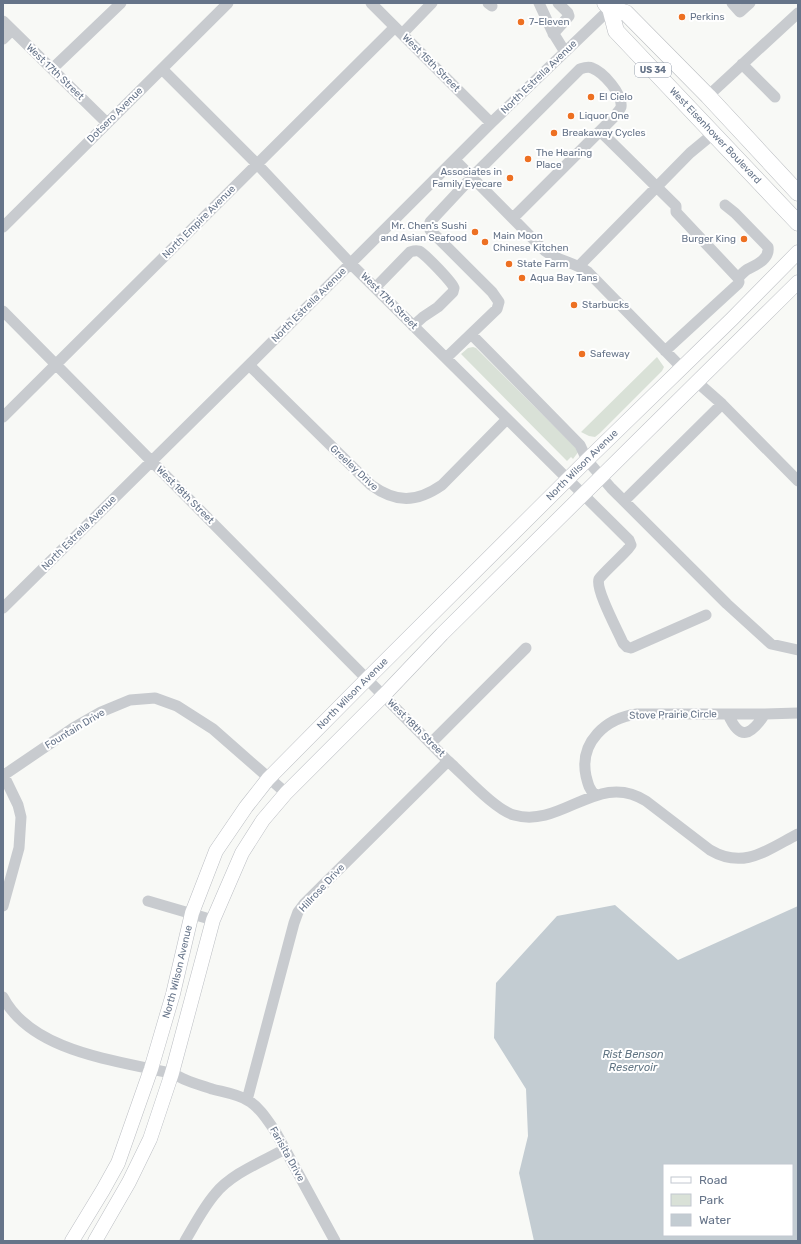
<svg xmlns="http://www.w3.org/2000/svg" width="801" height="1244" viewBox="0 0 801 1244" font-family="Rubik,sans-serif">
<rect width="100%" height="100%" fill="#f8f9f6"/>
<path fill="#d9e1d7" d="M473,347l3,1 103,103 -6,8 -2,-2 -4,4 -106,-107 7,-6z
M657,357l7,10 -2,4 -62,62 -5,4 -6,-1 -8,-4z"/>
<path fill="#c3ccd2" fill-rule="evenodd" d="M615,905l63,55 120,-54v335h-264l-15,-68 9,-37 -2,-47 -32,-51 2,-55 61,-67zM664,1165h128v70h-128z"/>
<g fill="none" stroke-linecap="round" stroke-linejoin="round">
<g stroke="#bbbec3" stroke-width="15">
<g id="major">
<path id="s1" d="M72,1241l31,-51 15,-27 33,-94 22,-75 19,-81 24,-62 30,-44 22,-28 99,-100 220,-219 145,-141 66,-67"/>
<path d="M95,1241l34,-59 21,-43 22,-66 41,-153 29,-67 21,-33 23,-27 98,-98 58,-61 356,-352"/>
</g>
</g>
<g stroke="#babdc1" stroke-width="17">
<g id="highway">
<path d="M605,3l5,5 16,5 82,83 90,97"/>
<path id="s2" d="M610,8l6,23 182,192"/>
</g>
</g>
<path stroke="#c8cbcf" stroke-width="11" d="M371,3l120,120
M488,3l4,3
M539,3l13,28 13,21
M732,3l8,9 10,-9
M3,21l104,102
M402,34l30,-31
M553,34l16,-18 -1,-3 -10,-10
M3,39l9,-9
M742,64l33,33
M52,69l69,-66
M162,69l95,95 94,100 278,276 2,5 -3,4c-5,6 -26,25 -29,30 -4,10 19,52 24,64l4,4 4,1 75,-33
M708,96l90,-83
M600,131l76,75v6l62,66 1,4 -1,2 -73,67
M455,160l90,91c13,10 29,11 43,21l94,96
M725,205l10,8 33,34c2,12 -12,18 -20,22 -4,2 -7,6 -10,9
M3,227l225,-224
M579,266l111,-113 23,-19
M375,288l35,-36c3,-1 5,-2 9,-1 6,3 33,31 35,37l-1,4 -15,15 -15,10 -10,9
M3,311l445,450c16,14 47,49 66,54 48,14 84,-45 132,-14l64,49c34,20 57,0 88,-16
M471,334l109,111 7,15 24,28 116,116 44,40 27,6
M446,358l51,-49 2,-7 -7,-10 -62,-62v-8l42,-45 108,-108c3,-1 8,-3 12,-1 11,4 31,26 29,39 -1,3 -5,7 -7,10l-101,101
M249,365l122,120c25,18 45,18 71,0l65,-66
M697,382l25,22 76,77
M3,417l392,-390
M624,501l98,-97
M3,608l246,-243 242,-242 123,-118
M728,714c12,28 23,21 37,0
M431,743l95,-95
M3,774l15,31 3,12 -2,31 -16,58
M4,775l69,-47 28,-16 29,-12 25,-2 22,8 36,23 73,64
M595,795c-6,-6 -7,-11 -9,-19 -7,-34 20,-58 51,-62h128l33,-1
M148,901l65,19
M3,997c29,55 112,63 167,76 5,1 10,5 16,7 9,4 18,6 26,9 11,3 25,5 35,11 12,6 21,21 28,31l60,110
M247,1100l47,-177 4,-11 6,-8 144,-143
M185,1241c9,-15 18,-33 30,-47 17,-21 47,-32 70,-45"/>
<use href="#major" stroke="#fff" stroke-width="14"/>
<use href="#highway" stroke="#fff" stroke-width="16"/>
</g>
<g fill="#ed7022" stroke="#fff" stroke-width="1.5">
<circle cx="682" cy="17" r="4"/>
<circle cx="521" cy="22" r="4"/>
<circle cx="591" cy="97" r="4"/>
<circle cx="571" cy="116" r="4"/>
<circle cx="554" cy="133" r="4"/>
<circle cx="528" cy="159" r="4"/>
<circle cx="510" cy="178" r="4"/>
<circle cx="475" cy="232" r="4"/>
<circle cx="744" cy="239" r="4"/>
<circle cx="485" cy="242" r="4"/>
<circle cx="509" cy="264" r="4"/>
<circle cx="522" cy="278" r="4"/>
<circle cx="574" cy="305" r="4"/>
<circle cx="582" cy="354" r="4"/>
</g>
<g text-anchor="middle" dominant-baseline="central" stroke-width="4" stroke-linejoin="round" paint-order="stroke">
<rect fill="#fff" stroke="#949eac" stroke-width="1" x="635" y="63" width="36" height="14" rx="3"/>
<g font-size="9" font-weight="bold" fill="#667489">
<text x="653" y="70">US 34</text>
</g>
<g font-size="10" fill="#667489" stroke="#fff" text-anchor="start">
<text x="690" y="17">Perkins</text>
<text x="529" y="22">7-Eleven</text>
<text x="599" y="97">El Cielo</text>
<text x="579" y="116">Liquor One</text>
<text x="562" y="133">Breakaway Cycles</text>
<text x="536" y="153">The Hearing<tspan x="536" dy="12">Place</tspan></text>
<text x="502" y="172" text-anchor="end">Associates in<tspan x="502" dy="12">Family Eyecare</tspan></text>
<text x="467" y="226" text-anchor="end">Mr. Chen's Sushi<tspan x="467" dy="12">and Asian Seafood</tspan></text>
<text x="493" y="236">Main Moon<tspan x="493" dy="12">Chinese Kitchen</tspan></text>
<text x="736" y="239" text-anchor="end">Burger King</text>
<text x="517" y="264">State Farm</text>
<text x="530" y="278">Aqua Bay Tans</text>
<text x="582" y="305">Starbucks</text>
<text x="590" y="354">Safeway</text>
</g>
<g font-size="10" fill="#667489" stroke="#fff">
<text transform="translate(431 63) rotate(45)">West 15th Street</text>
<text transform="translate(55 72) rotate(44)">West 17th Street</text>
<text transform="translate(539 77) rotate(-44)">North Estrella Avenue</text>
<text transform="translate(115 115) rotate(-45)">Dotsero Avenue</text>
<text stroke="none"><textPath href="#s2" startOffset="168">West Eisenhower Boulevard</textPath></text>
<text transform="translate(199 222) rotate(-45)">North Empire Avenue</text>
<text transform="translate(389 301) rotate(45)">West 17th Street</text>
<text transform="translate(309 305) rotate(-45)">North Estrella Avenue</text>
<text stroke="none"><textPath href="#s1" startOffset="951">North Wilson Avenue</textPath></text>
<text transform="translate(354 468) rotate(43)">Greeley Drive</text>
<text transform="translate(185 495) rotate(45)">West 18th Street</text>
<text transform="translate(79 533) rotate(-45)">North Estrella Avenue</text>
<text stroke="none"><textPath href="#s1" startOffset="627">North Wilson Avenue</textPath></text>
<text transform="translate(673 715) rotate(-1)">Stove Prairie Circle</text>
<text transform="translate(416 728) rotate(45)">West 18th Street</text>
<text transform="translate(75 729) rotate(-31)">Fountain Drive</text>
<text transform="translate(322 888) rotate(-47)">Hillrose Drive</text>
<text stroke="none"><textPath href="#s1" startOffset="291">North Wilson Avenue</textPath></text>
<text transform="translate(287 1154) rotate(61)">Farisita Drive</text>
</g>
<g font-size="11" font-style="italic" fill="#627684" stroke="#fff">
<text x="633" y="1054">Rist Benson<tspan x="633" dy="13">Reservoir</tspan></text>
</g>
</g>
<rect width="801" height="1244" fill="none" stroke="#667489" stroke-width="8"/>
<rect x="663" y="1164" width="130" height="72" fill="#ffffff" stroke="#c2c7d0"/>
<rect x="671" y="1177" width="20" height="6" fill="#ffffff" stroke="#c2c7d0"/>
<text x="699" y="1184" font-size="12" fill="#667489">Road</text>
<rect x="671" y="1194" width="20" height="12" fill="#d9e1d7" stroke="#c2c7d0"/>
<text x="699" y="1204" font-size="12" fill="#667489">Park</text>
<rect x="671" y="1214" width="20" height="12" fill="#c3ccd2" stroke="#c2c7d0"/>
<text x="699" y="1224" font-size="12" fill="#667489">Water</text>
</svg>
